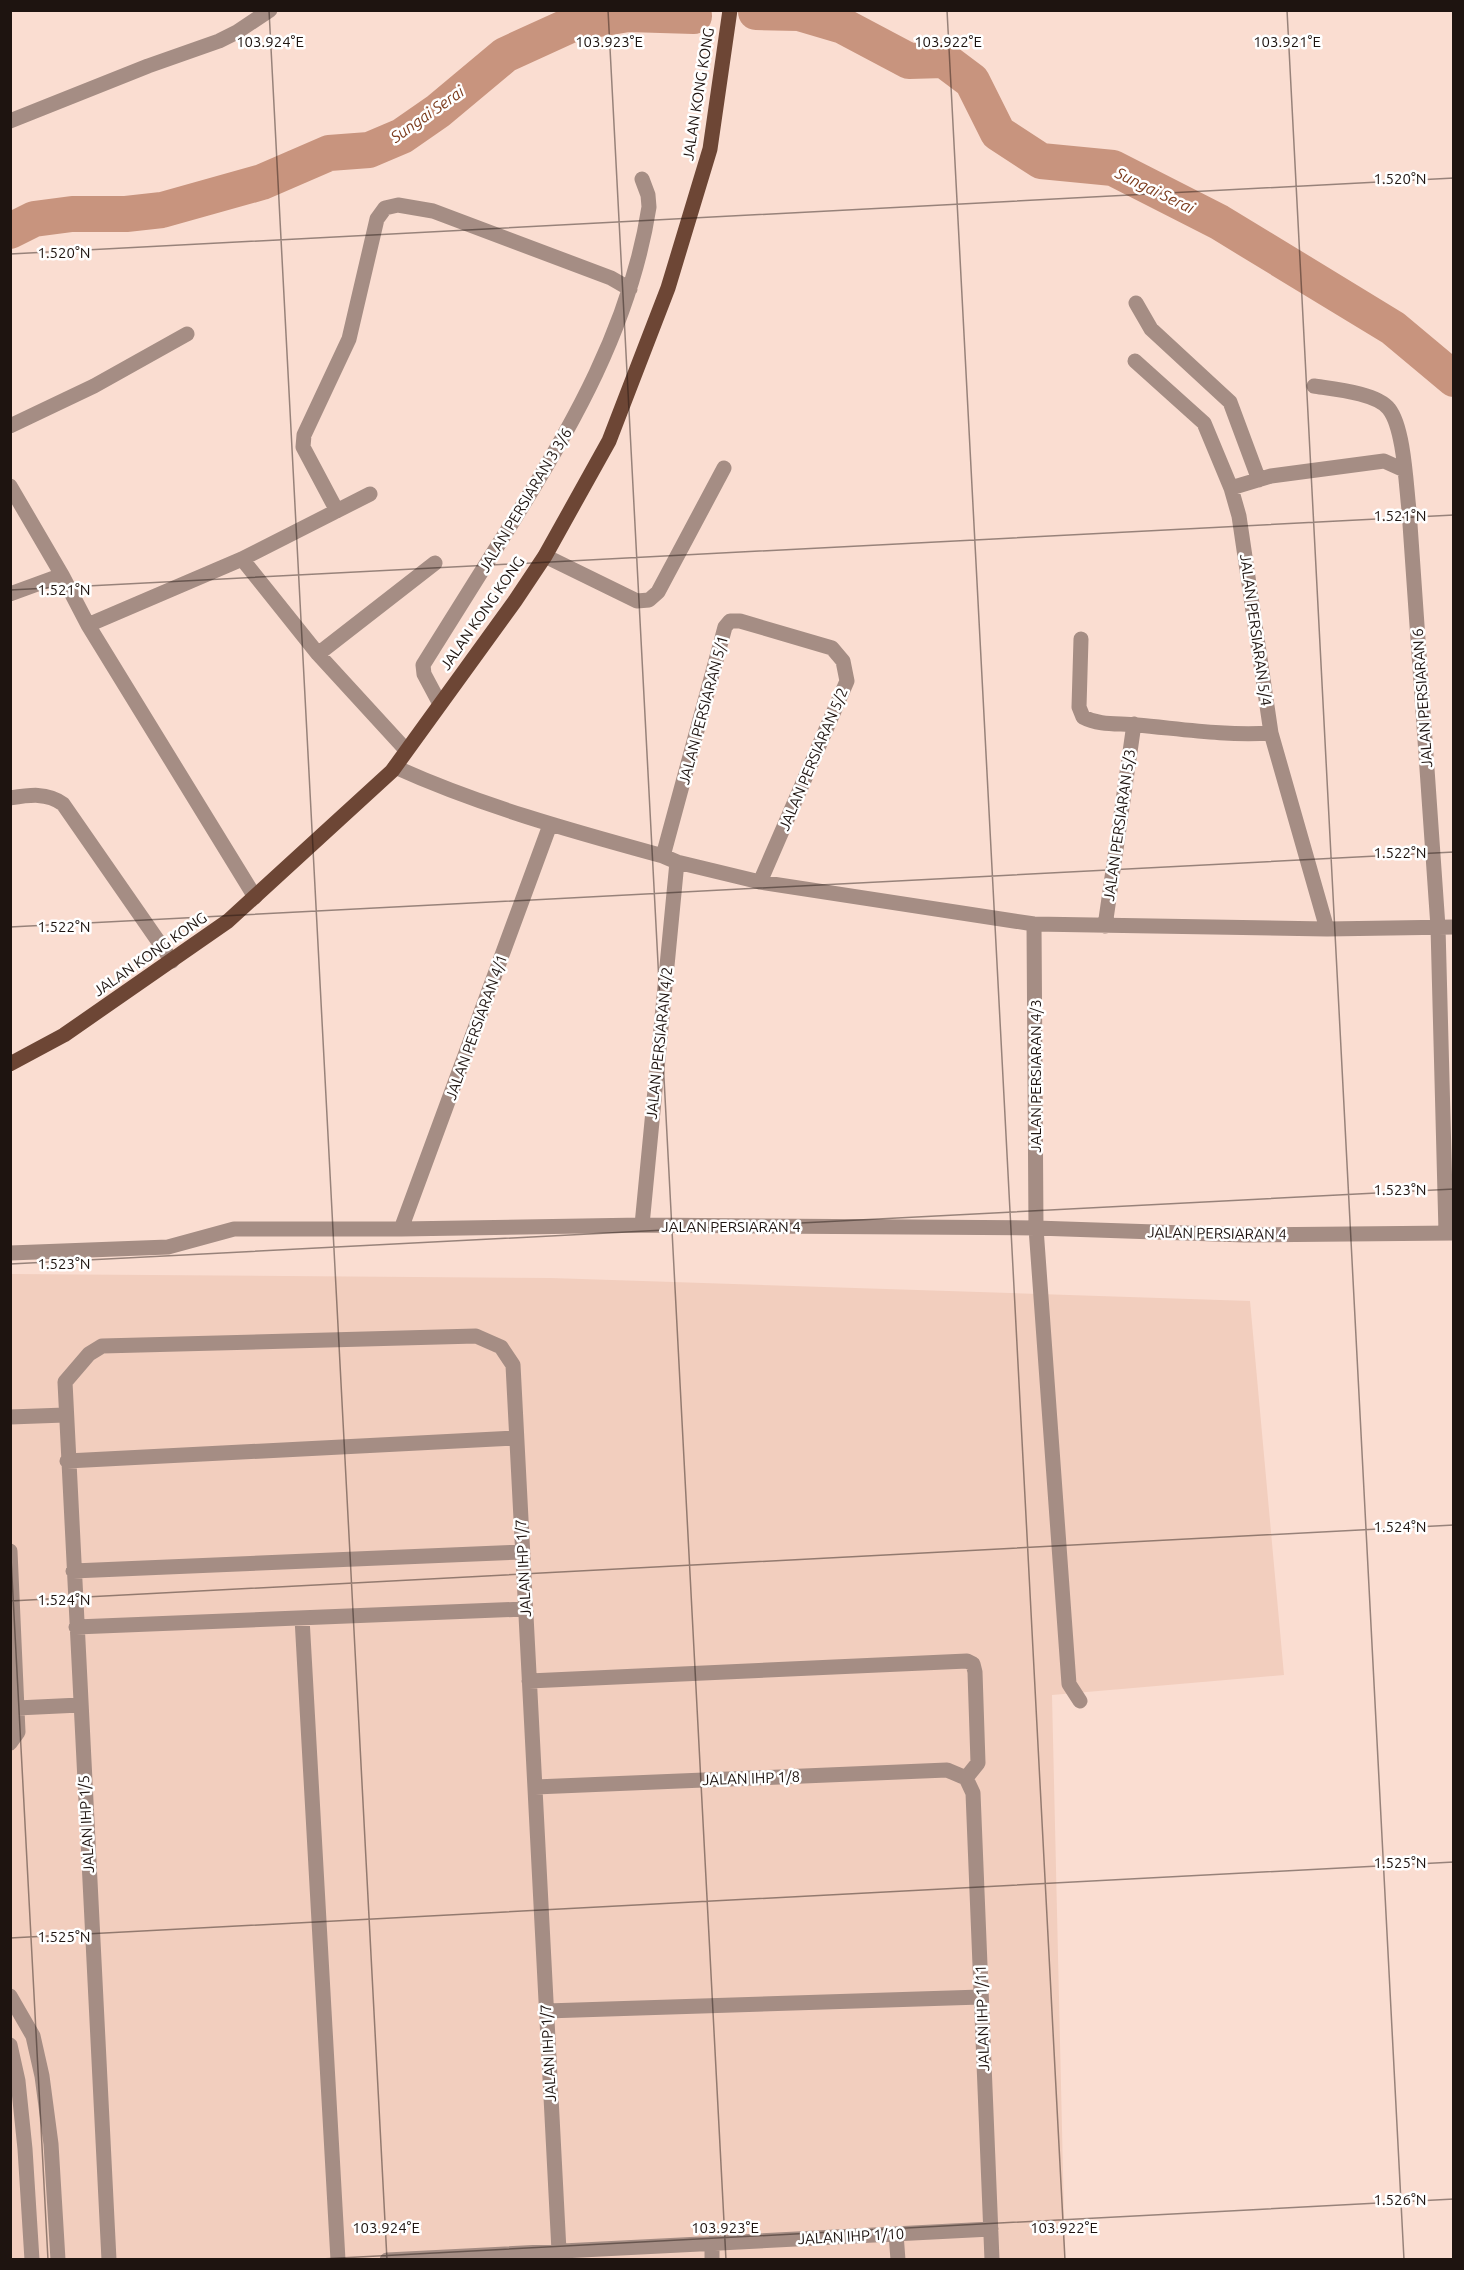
<svg xmlns="http://www.w3.org/2000/svg" width="1464" height="2270" viewBox="0 0 1464 2270" font-family="Ubuntu,sans-serif">
<rect width="100%" height="100%" fill="#faddd1"/>
<path fill="#f2cebe" d="M11,1274l540,4 699,23 34,374 -232,20 13,564 -1054,1z"/>
<g fill="none" stroke-linecap="round" stroke-linejoin="round">
<path stroke="#c8947e" stroke-width="36" d="M756,12l43,1 44,13 66,35 35,-1 28,21 26,52 43,28 72,7 106,54 174,106 61,51
M10,231l24,-12 38,-5h54l36,-4 100,-28 67,-29 40,-3 33,-14 36,-25 67,-56 70,-32 53,-9 66,2"/>
<path stroke="#a58d84" stroke-width="15" d="M10,121l138,-55 71,-25 18,-9 33,-22
M1136,303l15,26 79,73 29,78
M1135,361l69,62 27,65 8,28 32,217 56,196
M1314,386c19,3 63,7 75,23 15,19 17,76 20,101l29,417 8,305
M10,426l84,-40 93,-52
M10,486l52,89 26,50 167,272
M1231,488l40,-12 113,-15 20,9
M337,511l-34,-64 1,-12 45,-96 28,-120 8,-11 13,-3 35,6 178,67 19,11
M545,556l92,45 12,-1 9,-8 66,-124
M242,559l76,95 88,96
M10,594l52,-19
M88,625l154,-66 128,-65
M1081,639l-2,68 4,10c17,9 36,6 54,8 45,4 89,11 134,8
M318,654l117,-91
M440,704l-16,-30 -1,-9c29,-47 58,-93 87,-139 62,-99 121,-202 139,-319l-1,-12 -6,-16
M395,767c86,39 177,64 268,89l14,6 83,20 274,42 293,5 127,-2
M10,798c19,-3 37,-6 53,6l109,157
M663,856l62,-229 5,-6h10l92,27 11,13 4,20 -87,201
M1034,924l2,304 33,456 11,17
M1105,926l29,-202
M642,1225l35,-363
M401,1229l149,-404
M10,1253l158,-6 66,-18h167l241,-4 394,3 209,7 209,-2
M10,1417l55,-2
M67,1461l449,-23
M10,1551l8,181 -8,11
M73,1571l449,-19
M302,1618l36,642
M76,1627l449,-18
M529,1681l438,-20 6,3 2,8 3,91 -12,15
M17,1708l63,-3
M966,1778l7,15 19,467
M535,1787l412,-17 19,8
M10,1996l23,40 9,40 9,68 7,116
M546,2011l435,-14
M10,2045l8,36 7,68 7,111
M896,2234l2,26
M712,2243v17
M109,2260l-44,-878 24,-28 13,-8 374,-10 25,11 12,18 46,886
M387,2260l604,-31"/>
<path stroke="#6d4635" stroke-width="15" d="M10,1064l54,-29 164,-114 164,-150 123,-170 30,-45 64,-115 59,-153 42,-139 20,-139"/>
</g>
<path fill="none" stroke="#1e1410" stroke-width="1.5" stroke-opacity="0.45" d="M269,10l118,2250M608,10l118,2250M947,10l118,2250M1287,10l117,2250M10,254l1444,-76M10,590l1444,-75M10,927l1444,-75M10,1264l1444,-75M10,1539l38,721M10,1601l1444,-76M10,1938l1444,-76M302,2260l1152,-61"/>
<g text-anchor="middle" dominant-baseline="central" stroke-width="5" stroke-linejoin="round" paint-order="stroke">
<g font-size="15" fill="#1e1410" stroke="#fff">
<text transform="translate(698 94) rotate(-81)">JALAN KONG KONG</text>
<text transform="translate(525 500) rotate(-59)">JALAN PERSIARAN 3 3/6</text>
<text transform="translate(482 613) rotate(-55)">JALAN KONG KONG</text>
<text transform="translate(1256 630) rotate(82)">JALAN PERSIARAN 5/4</text>
<text transform="translate(1422 698) rotate(-94)">JALAN PERSIARAN 6</text>
<text transform="translate(703 710) rotate(-75)">JALAN PERSIARAN 5/1</text>
<text transform="translate(813 759) rotate(-67)">JALAN PERSIARAN 5/2</text>
<text transform="translate(1119 825) rotate(-82)">JALAN PERSIARAN 5/3</text>
<text transform="translate(150 954) rotate(-35)">JALAN KONG KONG</text>
<text transform="translate(476 1027) rotate(-70)">JALAN PERSIARAN 4/1</text>
<text transform="translate(659 1043) rotate(-84)">JALAN PERSIARAN 4/2</text>
<text transform="translate(1035 1076) rotate(-90)">JALAN PERSIARAN 4/3</text>
<text x="731" y="1226">JALAN PERSIARAN 4</text>
<text transform="translate(1217 1233) rotate(1)">JALAN PERSIARAN 4</text>
<text transform="translate(523 1568) rotate(-93)">JALAN IHP 1/7</text>
<text transform="translate(751 1778) rotate(-2)">JALAN IHP 1/8</text>
<text transform="translate(86 1824) rotate(-93)">JALAN IHP 1/5</text>
<text transform="translate(982 2018) rotate(-92)">JALAN IHP 1/11</text>
<text transform="translate(548 2053) rotate(-93)">JALAN IHP 1/7</text>
<text transform="translate(851 2236) rotate(-3)">JALAN IHP 1/10</text>
</g>
<g font-size="16" font-style="italic" fill="#7c3b1c" stroke="#fff">
<text transform="translate(427 114) rotate(-35)">Sungai Serai</text>
<text transform="translate(1155 190) rotate(26)">Sungai Serai</text>
</g>
</g>
<g font-size="15" text-anchor="middle" fill="#1e1410" stroke="#fff" stroke-width="5" stroke-linejoin="round" paint-order="stroke">
<text x="270" y="47">103.924°E</text>
<text x="609" y="47">103.923°E</text>
<text x="948" y="47">103.922°E</text>
<text x="1287" y="47">103.921°E</text>
<text x="1400" y="184">1.520°N</text>
<text x="64" y="258">1.520°N</text>
<text x="1400" y="521">1.521°N</text>
<text x="64" y="595">1.521°N</text>
<text x="1400" y="858">1.522°N</text>
<text x="64" y="932">1.522°N</text>
<text x="1400" y="1195">1.523°N</text>
<text x="64" y="1269">1.523°N</text>
<text x="1400" y="1532">1.524°N</text>
<text x="64" y="1605">1.524°N</text>
<text x="1400" y="1868">1.525°N</text>
<text x="64" y="1942">1.525°N</text>
<text x="1400" y="2205">1.526°N</text>
<text x="386" y="2233">103.924°E</text>
<text x="725" y="2233">103.923°E</text>
<text x="1064" y="2233">103.922°E</text>
</g>
<rect width="1464" height="2270" fill="none" stroke="#1e1410" stroke-width="24"/>
</svg>
